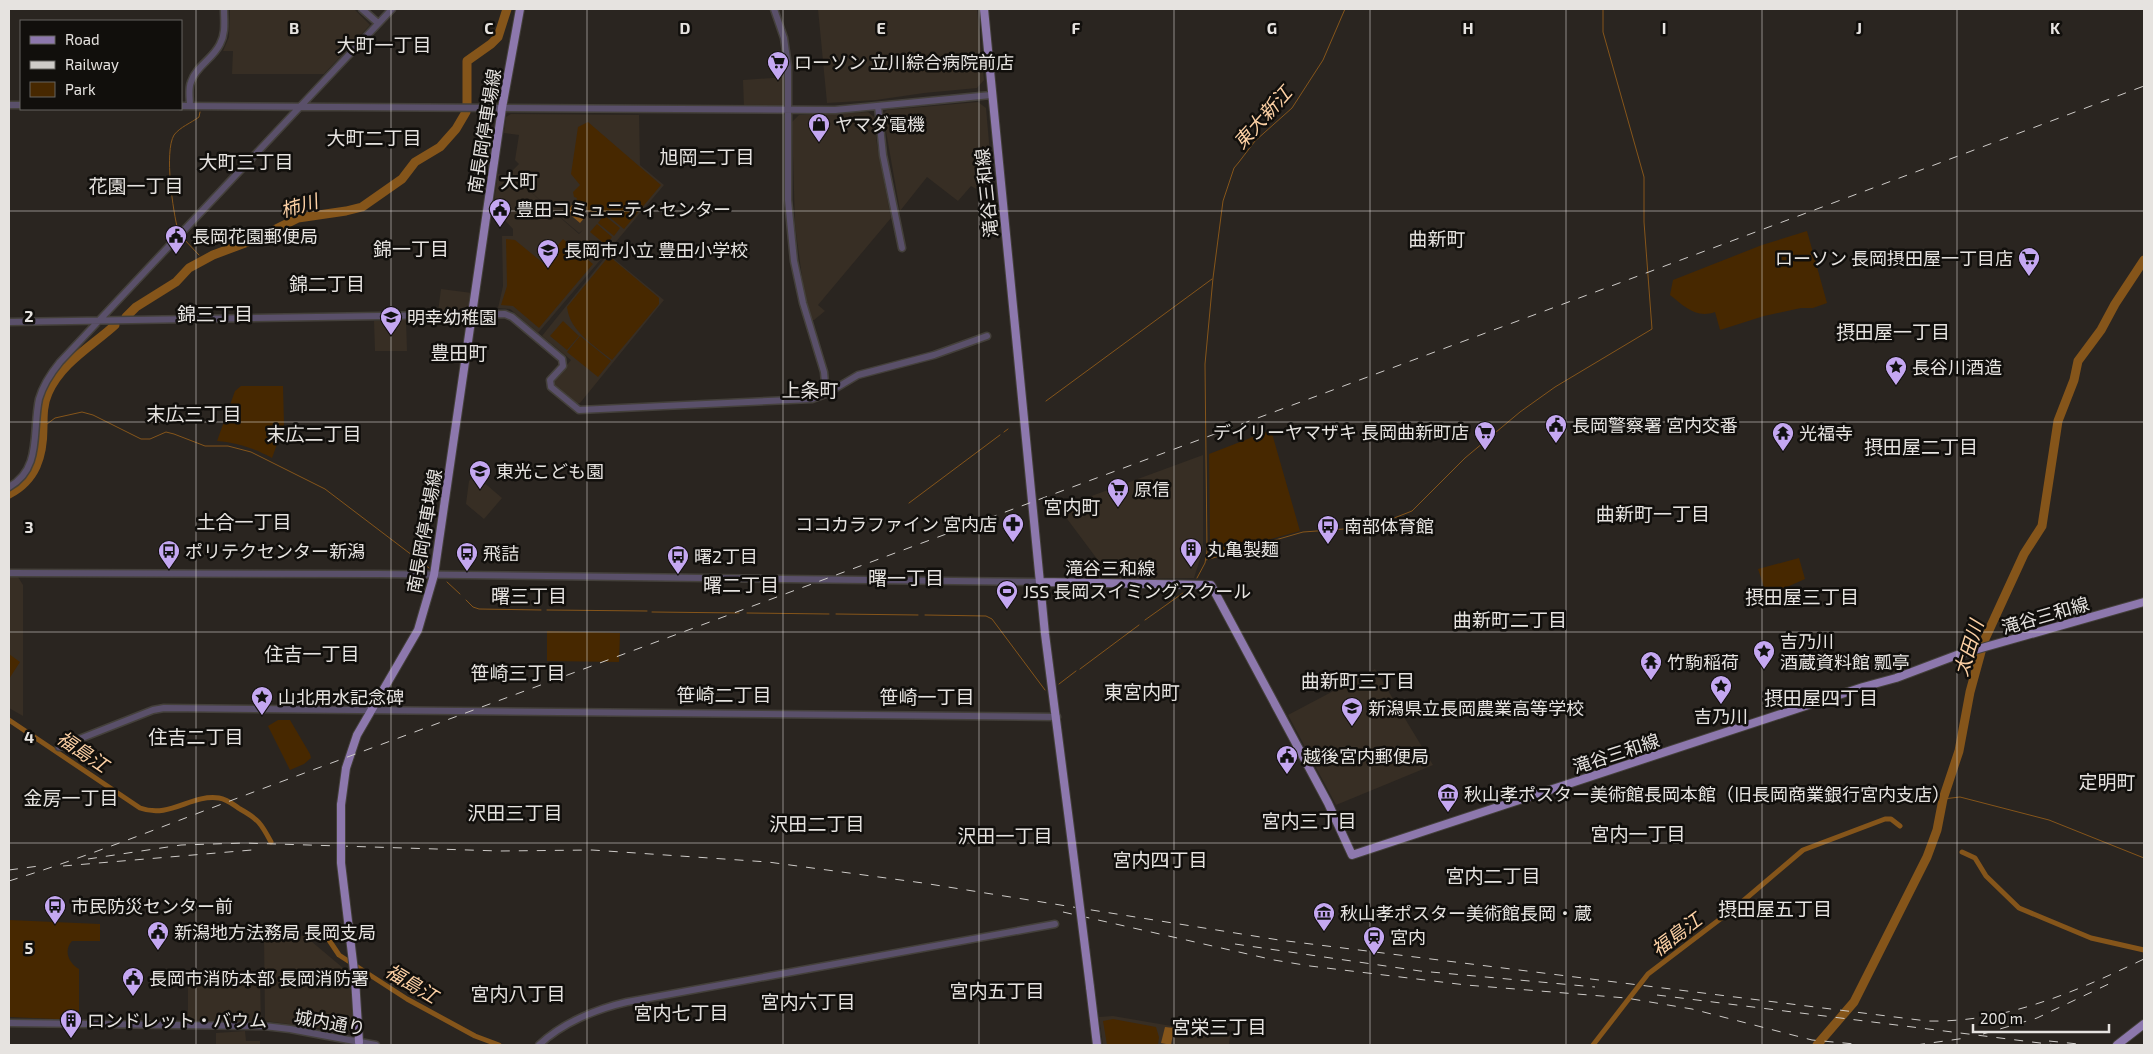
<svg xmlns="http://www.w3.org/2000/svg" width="2153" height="1054" viewBox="0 0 2153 1054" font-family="'Exo 2','Noto Sans JP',sans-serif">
<rect width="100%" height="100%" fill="#2a2520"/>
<path fill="#372e24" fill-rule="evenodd" d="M230,9h124l16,16 -46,49h-92l1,-23h-10l6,-14z
M818,9h159l7,71 -7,8 -53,5 -48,7 -49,3z
M787,77l-1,26 -4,4 -38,1 -1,-28z
M978,102l8,6 8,91 -23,-13 -13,15 -31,-24 -27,34 -17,-97 4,-4z
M868,112l6,5 3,28 14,73 -73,87 7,6 -11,9h-3l-7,-28 -9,-67 -3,-103 7,-7z
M511,114l128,1 1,50 24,20 -56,66 -14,-11 13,12 -69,81 -28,-24 -12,-1 5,-22 -1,-50h11v-7l-20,-21 5,-34 14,3 -3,-3 10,-10 -4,-4 4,-25 -15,-2 2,-16zM518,181l61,52 4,-3 -4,4z
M608,254l56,46 -84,103h-3l-24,-20 18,-23 -29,-24z
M441,289l31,4 -2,18 -32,1z
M406,319l1,32h-32l-1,-30z
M1203,455v95l-9,28 -82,1 -53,-71z
M475,475l27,23 -18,21 -18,-15 3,-23z
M9,577h9l5,8v131l-14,-8z
M1375,669l58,96 -97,40 -48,-90z
M264,935l41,1 44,37 5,55 -5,4 -84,-11z
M188,974l70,1 2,3 1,44 -73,-1z
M1113,1016l117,20 -1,9h-126l-4,-28z
M245,1031l1,10h14v4h-44v-12z"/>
<path fill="#472800" d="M588,122l73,63 -37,44 -22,-18 -6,7 -20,-17 1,-3 -3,-1 -1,-5 7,-7 -9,-11 7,-47z
M604,215l16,13 -6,8 -16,-13z
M597,224l15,13 -6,8 -16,-13z
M1807,231l20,72 -14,5h-12l-37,8 -44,14 -5,-18c-19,7 -31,-6 -45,-17l3,-15 89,-35z
M506,239l9,1 28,23 20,-24 30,25 -54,64 -26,-22 -12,-1 6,-19z
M609,256l50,42v6l-47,56c-18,-15 -42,-28 -45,-53z
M563,321l16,15 -12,14 -17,-14z
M580,336l31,25 -13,16 -31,-25z
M241,386h42l1,39 -12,33c-18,-10 -34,-15 -55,-17l18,-50z
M1271,430l29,101 -90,25 -1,-102z
M1799,558l6,21 -38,17 -9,-27z
M547,631l73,2 -1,29 -72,-1z
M9,654l11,8 -11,17z
M278,720h12l20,34 1,4 -7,6 -14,6 -22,-44z
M9,920l91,4v17h-28c-9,10 -3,22 7,28v51l-70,-3z
M1113,1019l43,8 3,10 -1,8h-51l-4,-24z"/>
<path fill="#85551a" d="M572,205l14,11 -6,7 -13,-11z
M588,240l14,11 -6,7 -14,-11z
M1165,1027l9,1 -3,17 -10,-2z"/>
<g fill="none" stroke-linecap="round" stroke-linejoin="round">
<path stroke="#85551a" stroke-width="1" d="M178,231c-5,-20 -14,-79 -4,-96 6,-8 17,-12 25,-18l1,-5
M182,237l17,18
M202,259v1
M1046,401l166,-122
M43,427l12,-9 27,-6 11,3 48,24h9l16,-7 8,2 31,12h23l23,6 74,37 104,79
M1004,432l4,-3
M909,503l91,-68
M1206,560l97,-28 68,-5 41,-16 53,-53 55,-46 35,-25 97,-58 -8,-107v-45l-41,-145v-23
M1197,578l8,-15 2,-12 -2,-187 8,-86 10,-77 11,-33 5,-6 16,-21 37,-33 31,-48 22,-51
M447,582l13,12
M466,600l7,7 6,2 62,1
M547,610l100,1
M652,612l87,1
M747,613l82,1
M836,614l82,1
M925,615l61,1 6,3 53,71
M1145,620l38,-27
M1080,669l59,-44
M1059,684l17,-13
M1943,799l17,-2 89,23 95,38"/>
<path stroke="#85551a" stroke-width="5" d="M9,720l131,88c30,11 51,-14 79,-10 8,1 15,7 21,11 18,10 21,14 31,33
M1962,852l13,6 11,18 33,32 72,30 53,12
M323,931l16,24 68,44 68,37 24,9
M1593,1045l55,-71 88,-67 67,-57 82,-31h6l9,7"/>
<path stroke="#85551a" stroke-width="9" d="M467,104v-43l24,-17 7,-7 9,-28
M126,317l10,-10 40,-25 13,-14 24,-13 43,-16 42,-21 48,-7 16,-4 40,-28 13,-17 25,-15 16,-18 10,-17
M9,494c27,-14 34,-38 34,-67 0,-12 0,-23 5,-34 13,-30 44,-47 67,-68
M1817,1045l37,-43 73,-145 10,-27 6,-31 16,-48 11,-59 14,-51 40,-87 18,-28 16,-105 16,-41 4,-19 23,-31 14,-26 29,-44"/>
<g stroke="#44403b" stroke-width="9">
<path id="minor" d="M362,9l16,14
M774,9l10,29 4,28v134l6,61 9,42 21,69 2,22
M9,105h12
M181,106l654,4 156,-15
M190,106c0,-8 -2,-17 1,-24 5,-16 22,-23 29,-38 6,-11 4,-23 4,-35
M878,106l5,49 19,93
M9,322l496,-8 7,3 50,42 1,7 -13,14 1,7 28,23 233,-11 14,-5 32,-19 76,-20 53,-19
M9,487c33,-18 23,-56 30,-88 4,-14 12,-26 21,-37l332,-353
M9,573l370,1 661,8
M59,747l94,-37 11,-2 893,9
M9,1023l255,3 26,3 86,16
M539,1045c23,-22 57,-36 88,-43l428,-78"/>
</g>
<g stroke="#44403b" stroke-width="10">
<path id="major" d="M984,9l61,625 27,210
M1040,582l171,3 117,218 24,52 511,-168 33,-9 61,-23 187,-53
M341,805l5,-37 11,-33 61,-105 16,-55 68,-467 18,-99
M355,979l4,63
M1090,987l7,58
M2117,1045l27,-21"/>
</g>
<use href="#minor" stroke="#5a506a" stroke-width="6"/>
<use href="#major" stroke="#8d78ad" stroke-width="8"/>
<path stroke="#cecbc8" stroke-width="1" stroke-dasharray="9 9" stroke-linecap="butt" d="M88,859l93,-14 63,-2 256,8 92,-1 176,12 155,21 356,57 648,81c78,2 148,-29 217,-62
M63,866l189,-16
M9,870l30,-4
M9,881c87,-27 172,-62 258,-94 161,-60 322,-120 483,-180 465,-173 930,-346 1394,-521
M1063,912l211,48 36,6 156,19 160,13 66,11 120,31 53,5
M1235,944l185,27 175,16
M1657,995l399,50
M1983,1034l54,-16 78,-37
M2049,1041l39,4
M1916,1045l50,-7"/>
<g stroke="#44403b" stroke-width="10" stroke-linecap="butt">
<path id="major-bridge" d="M341,805v58l14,116
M1072,844l18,143"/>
</g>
<use href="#major-bridge" stroke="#8d78ad" stroke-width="8"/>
</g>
<path fill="none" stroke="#e6e3e0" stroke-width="1" stroke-opacity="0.55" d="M196,9v1036M391,9v1036M587,9v1036M783,9v1036M979,9v1036M1174,9v1036M1370,9v1036M1566,9v1036M1762,9v1036M1957,9v1036M9,211h2135M9,422h2135M9,632h2135M9,843h2135"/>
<defs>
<g id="supermarket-pin" transform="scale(1.125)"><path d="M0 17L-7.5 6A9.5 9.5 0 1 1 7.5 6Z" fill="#c4a7f1" stroke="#110f0c"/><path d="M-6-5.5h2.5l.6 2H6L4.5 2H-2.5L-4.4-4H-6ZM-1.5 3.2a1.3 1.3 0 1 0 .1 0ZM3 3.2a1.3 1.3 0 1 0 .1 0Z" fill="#111"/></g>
<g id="shop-pin" transform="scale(1.125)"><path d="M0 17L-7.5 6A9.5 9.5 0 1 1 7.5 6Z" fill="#c4a7f1" stroke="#110f0c"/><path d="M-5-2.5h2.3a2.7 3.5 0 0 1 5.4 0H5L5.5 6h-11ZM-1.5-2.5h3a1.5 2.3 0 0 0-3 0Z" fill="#111"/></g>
<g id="civic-pin" transform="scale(1.125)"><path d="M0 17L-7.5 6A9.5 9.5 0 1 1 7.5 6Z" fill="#c4a7f1" stroke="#110f0c"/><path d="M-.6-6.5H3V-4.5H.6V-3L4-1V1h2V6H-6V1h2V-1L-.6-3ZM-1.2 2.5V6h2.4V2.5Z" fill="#111"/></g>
<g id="school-pin" transform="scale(1.125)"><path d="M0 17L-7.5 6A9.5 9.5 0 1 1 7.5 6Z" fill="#c4a7f1" stroke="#110f0c"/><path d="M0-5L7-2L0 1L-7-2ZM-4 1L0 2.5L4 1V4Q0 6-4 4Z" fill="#111"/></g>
<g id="sight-pin" transform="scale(1.125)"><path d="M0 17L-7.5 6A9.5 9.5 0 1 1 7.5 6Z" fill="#c4a7f1" stroke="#110f0c"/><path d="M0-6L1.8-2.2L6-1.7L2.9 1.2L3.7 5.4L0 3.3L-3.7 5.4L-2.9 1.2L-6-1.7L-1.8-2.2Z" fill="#111"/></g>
<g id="temple-pin" transform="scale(1.125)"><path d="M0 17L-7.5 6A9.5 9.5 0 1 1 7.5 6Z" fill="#c4a7f1" stroke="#110f0c"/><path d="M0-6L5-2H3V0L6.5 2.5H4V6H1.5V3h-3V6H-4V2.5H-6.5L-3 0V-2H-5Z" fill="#111"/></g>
<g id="pharmacy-pin" transform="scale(1.125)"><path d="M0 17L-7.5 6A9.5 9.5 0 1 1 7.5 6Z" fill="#c4a7f1" stroke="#110f0c"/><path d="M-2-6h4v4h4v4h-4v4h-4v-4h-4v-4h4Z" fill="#111"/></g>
<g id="bus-pin" transform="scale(1.125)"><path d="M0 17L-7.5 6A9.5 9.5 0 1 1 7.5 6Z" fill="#c4a7f1" stroke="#110f0c"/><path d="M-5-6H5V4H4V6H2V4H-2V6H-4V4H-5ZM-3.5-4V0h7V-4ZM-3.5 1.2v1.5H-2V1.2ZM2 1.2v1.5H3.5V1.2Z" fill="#111"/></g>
<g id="building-pin" transform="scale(1.125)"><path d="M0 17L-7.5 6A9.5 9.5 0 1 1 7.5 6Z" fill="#c4a7f1" stroke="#110f0c"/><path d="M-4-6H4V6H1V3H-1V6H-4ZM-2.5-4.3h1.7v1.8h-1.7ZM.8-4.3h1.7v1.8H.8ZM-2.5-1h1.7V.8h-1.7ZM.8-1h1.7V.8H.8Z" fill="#111"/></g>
<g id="stadium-pin" transform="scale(1.125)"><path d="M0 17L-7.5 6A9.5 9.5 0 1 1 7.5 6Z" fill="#c4a7f1" stroke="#110f0c"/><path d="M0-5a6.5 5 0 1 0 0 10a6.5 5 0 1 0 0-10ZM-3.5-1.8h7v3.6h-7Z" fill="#111"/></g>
<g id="museum-pin" transform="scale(1.125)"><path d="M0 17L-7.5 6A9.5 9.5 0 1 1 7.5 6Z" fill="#c4a7f1" stroke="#110f0c"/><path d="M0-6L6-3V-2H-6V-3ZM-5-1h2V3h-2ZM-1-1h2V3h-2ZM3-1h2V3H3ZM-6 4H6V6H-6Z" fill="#111"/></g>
<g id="station-pin" transform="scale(1.125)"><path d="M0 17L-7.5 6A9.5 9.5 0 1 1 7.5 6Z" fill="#c4a7f1" stroke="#110f0c"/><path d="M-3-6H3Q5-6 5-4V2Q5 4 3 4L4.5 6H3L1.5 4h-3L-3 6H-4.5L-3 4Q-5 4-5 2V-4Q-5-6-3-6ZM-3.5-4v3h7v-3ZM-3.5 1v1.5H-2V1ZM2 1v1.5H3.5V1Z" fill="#111"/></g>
</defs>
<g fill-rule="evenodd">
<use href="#supermarket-pin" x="778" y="62"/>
<use href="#shop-pin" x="819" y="124"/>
<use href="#civic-pin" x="500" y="209"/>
<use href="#civic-pin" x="176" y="236"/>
<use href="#school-pin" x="548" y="250"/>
<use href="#supermarket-pin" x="2029" y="258"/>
<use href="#school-pin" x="391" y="317"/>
<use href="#sight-pin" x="1896" y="367"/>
<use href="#civic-pin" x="1556" y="425"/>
<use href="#supermarket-pin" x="1485" y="432"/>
<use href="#temple-pin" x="1783" y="433"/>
<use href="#school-pin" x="480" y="471"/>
<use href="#supermarket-pin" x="1118" y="489"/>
<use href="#pharmacy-pin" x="1013" y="524"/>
<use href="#bus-pin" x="1328" y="526"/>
<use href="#building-pin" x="1191" y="549"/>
<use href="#bus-pin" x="169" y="551"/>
<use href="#bus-pin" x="467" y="553"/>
<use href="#bus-pin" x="678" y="556"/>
<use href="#stadium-pin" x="1007" y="591"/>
<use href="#sight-pin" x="1764" y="651"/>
<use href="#temple-pin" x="1651" y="662"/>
<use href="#sight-pin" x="1721" y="686"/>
<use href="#sight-pin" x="262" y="697"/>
<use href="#school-pin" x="1352" y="708"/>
<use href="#civic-pin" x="1287" y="756"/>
<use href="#museum-pin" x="1448" y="794"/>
<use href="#bus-pin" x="55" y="906"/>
<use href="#museum-pin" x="1324" y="913"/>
<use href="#civic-pin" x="158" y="932"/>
<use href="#station-pin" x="1374" y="937"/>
<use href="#civic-pin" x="133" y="978"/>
<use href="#building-pin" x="71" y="1020"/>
</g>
<g text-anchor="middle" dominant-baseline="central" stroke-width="5" stroke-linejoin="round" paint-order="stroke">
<g font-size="18" fill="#e6e3e0" stroke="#110f0c" text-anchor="start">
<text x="794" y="62">ローソン 立川綜合病院前店</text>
<text x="835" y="124">ヤマダ電機</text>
<text x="516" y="209">豊田コミュニティセンター</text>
<text x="192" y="236">長岡花園郵便局</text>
<text x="564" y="250">長岡市小立 豊田小学校</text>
<text x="2013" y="258" text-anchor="end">ローソン 長岡摂田屋一丁目店</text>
<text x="407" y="317">明幸幼稚園</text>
<text x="1912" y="367">長谷川酒造</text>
<text x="1572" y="425">長岡警察署 宮内交番</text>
<text x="1469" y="432" text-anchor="end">デイリーヤマザキ 長岡曲新町店</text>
<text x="1799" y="433">光福寺</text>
<text x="496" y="471">東光こども園</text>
<text x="1134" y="489">原信</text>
<text x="997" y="524" text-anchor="end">ココカラファイン 宮内店</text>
<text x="1344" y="526">南部体育館</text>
<text x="1207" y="549">丸亀製麺</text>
<text x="185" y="551">ポリテクセンター新潟</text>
<text x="483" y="553">飛詰</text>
<text x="694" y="556">曙2丁目</text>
<text x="1023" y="591">JSS 長岡スイミングスクール</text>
<text x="1780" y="641">吉乃川<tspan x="1780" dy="21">酒蔵資料館 瓢亭</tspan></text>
<text x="1667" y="662">竹駒稲荷</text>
<text x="278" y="697">山北用水記念碑</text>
<text x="1368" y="708">新潟県立長岡農業高等学校</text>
<text x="1721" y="716" text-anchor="middle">吉乃川</text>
<text x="1303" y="756">越後宮内郵便局</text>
<text x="1464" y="794">秋山孝ポスター美術館長岡本館（旧長岡商業銀行宮内支店）</text>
<text x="71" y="906">市民防災センター前</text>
<text x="1340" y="913">秋山孝ポスター美術館長岡・蔵</text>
<text x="174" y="932">新潟地方法務局 長岡支局</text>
<text x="1390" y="937">宮内</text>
<text x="149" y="978">長岡市消防本部 長岡消防署</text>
<text x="87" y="1020">ロンドレット・バウム</text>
</g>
<g font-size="18" fill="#e6e3e0" stroke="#110f0c">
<text transform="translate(484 131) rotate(-81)">南長岡停車場線</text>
<text transform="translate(986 193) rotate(-96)">滝谷三和線</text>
<text transform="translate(424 531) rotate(-80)">南長岡停車場線</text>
<text x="1110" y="568">滝谷三和線</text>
<text transform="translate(2045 615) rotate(-16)">滝谷三和線</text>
<text transform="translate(1616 753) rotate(-18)">滝谷三和線</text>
<text transform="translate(330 1022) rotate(10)">城内通り</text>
</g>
<g font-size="19" fill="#e6e3e0" stroke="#110f0c">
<text x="384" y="44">大町一丁目</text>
<text x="374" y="137">大町二丁目</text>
<text x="707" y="156">旭岡二丁目</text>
<text x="246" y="161">大町三丁目</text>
<text x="519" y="180">大町</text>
<text x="136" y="185">花園一丁目</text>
<text x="1437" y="238">曲新町</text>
<text x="411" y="248">錦一丁目</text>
<text x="327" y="283">錦二丁目</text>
<text x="215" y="313">錦三丁目</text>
<text x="1893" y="331">摂田屋一丁目</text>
<text x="459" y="352">豊田町</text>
<text x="810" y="389">上条町</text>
<text x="194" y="413">末広三丁目</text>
<text x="314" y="433">末広二丁目</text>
<text x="1921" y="446">摂田屋二丁目</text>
<text x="1072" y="506">宮内町</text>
<text x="1653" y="513">曲新町一丁目</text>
<text x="244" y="521">土合一丁目</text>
<text x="906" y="577">曙一丁目</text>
<text x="741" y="584">曙二丁目</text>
<text x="529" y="595">曙三丁目</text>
<text x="1802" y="596">摂田屋三丁目</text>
<text x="1510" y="619">曲新町二丁目</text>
<text x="312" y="653">住吉一丁目</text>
<text x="518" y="672">笹崎三丁目</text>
<text x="1358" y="680">曲新町三丁目</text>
<text x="1142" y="691">東宮内町</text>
<text x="724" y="694">笹崎二丁目</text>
<text x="927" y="696">笹崎一丁目</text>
<text x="1821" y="697">摂田屋四丁目</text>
<text x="196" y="736">住吉二丁目</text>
<text x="2107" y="781">定明町</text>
<text x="71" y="797">金房一丁目</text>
<text x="515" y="812">沢田三丁目</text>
<text x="1309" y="820">宮内三丁目</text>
<text x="817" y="823">沢田二丁目</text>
<text x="1638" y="833">宮内一丁目</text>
<text x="1005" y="835">沢田一丁目</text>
<text x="1160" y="859">宮内四丁目</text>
<text x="1493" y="875">宮内二丁目</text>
<text x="1775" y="908">摂田屋五丁目</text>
<text x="997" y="990">宮内五丁目</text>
<text x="518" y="993">宮内八丁目</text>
<text x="808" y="1001">宮内六丁目</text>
<text x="681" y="1012">宮内七丁目</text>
<text x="1219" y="1026">宮栄三丁目</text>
</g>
<g font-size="19" font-style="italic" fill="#fcd0a4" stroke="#110f0c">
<text transform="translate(1262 117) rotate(-48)">東大新江</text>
<text transform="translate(299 205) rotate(-16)">柿川</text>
<text transform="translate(1968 648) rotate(-73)">太田川</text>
<text transform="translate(83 751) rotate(34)">福島江</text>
<text transform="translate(1676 934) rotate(-37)">福島江</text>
<text transform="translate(412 983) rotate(31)">福島江</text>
</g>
</g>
<g font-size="16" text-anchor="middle" font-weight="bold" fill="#e6e3e0" stroke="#110f0c" stroke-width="5" stroke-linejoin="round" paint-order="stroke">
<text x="294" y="34">B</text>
<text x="489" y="34">C</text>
<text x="685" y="34">D</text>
<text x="881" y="34">E</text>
<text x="1076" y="34">F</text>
<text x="1272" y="34">G</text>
<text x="1468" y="34">H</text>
<text x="1664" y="34">I</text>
<text x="1859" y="34">J</text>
<text x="2055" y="34">K</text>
<text x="29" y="322">2</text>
<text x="29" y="533">3</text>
<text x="29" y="743">4</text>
<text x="29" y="954">5</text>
</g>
<rect width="2153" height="1054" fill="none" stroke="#e6e3e0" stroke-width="20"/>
<rect x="20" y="20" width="162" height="90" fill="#110f0c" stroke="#666461"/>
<rect x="30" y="36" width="25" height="8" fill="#8d78ad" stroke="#666461"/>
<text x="65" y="45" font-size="15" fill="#e6e3e0">Road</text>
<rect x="30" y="61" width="25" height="8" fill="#cecbc8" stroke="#666461"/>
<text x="65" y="70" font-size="15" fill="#e6e3e0">Railway</text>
<rect x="30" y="82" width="25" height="15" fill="#472800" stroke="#666461"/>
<text x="65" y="95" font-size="15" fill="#e6e3e0">Park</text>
<path d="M1973 1024v8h136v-8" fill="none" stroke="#e6e3e0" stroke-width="2.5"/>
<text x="1980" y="1024" font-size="15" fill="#e6e3e0" stroke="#110f0c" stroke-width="4" paint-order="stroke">200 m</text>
</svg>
